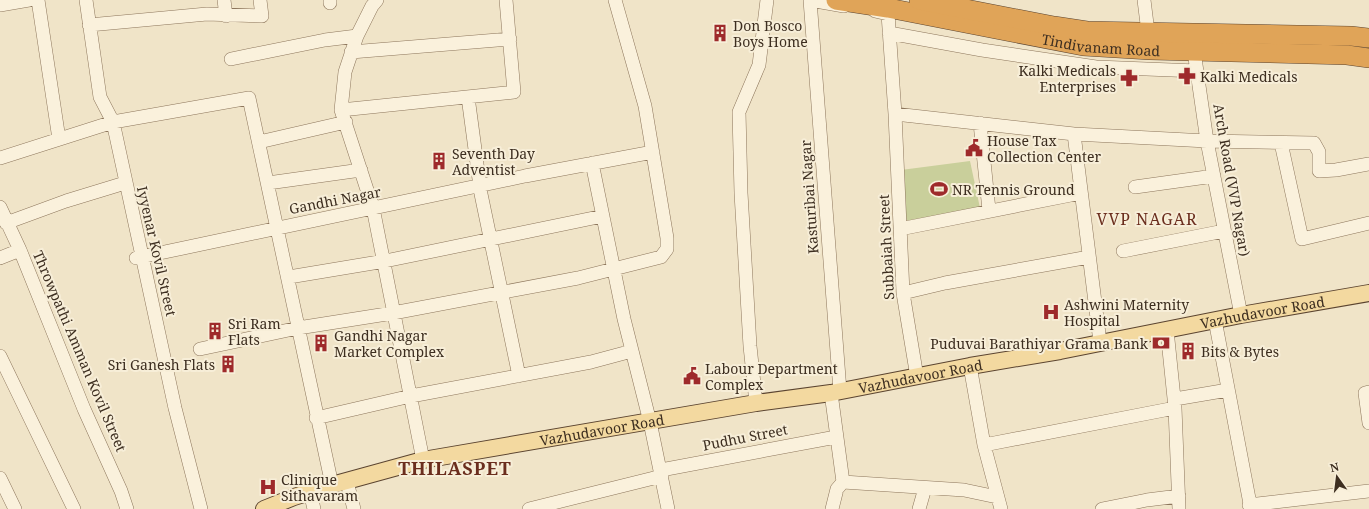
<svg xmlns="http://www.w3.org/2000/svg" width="1369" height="509" viewBox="0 0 1369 509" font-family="'Noto Serif',serif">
<rect width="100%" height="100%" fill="#f0e4c8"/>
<path fill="#c9cf9b" d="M970,161l10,47 -75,13 -4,-51z"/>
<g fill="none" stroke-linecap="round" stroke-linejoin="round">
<g stroke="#8d765c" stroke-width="14">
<path id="minor" d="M38,0l21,139
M86,0l14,97 13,25 62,286 26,101
M224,0l2,16
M330,0v3
M377,0l-5,6 -15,30 -12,36 -4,38 32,98 50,252
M810,0l34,6
M810,0l30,391
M1144,0l5,40
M0,5l29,-5
M875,11l13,3 7,100 179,20 133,7 107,2 5,9v19l17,-1 33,-6
M89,25l118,-11 55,2 -2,-16
M889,33l93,17 114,17 101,4
M1194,51l13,90 34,174
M351,52l159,-13
M231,59l94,-19 32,-4
M468,97l13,97 38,182
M341,110l173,-18 -8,-92
M895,114l8,179 14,84
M980,123l9,87
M1074,134l26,208
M259,142l87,-20
M1281,143l21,96 67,-16
M0,158l113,-36 136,-24 83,387
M592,163l32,156 26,103 18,87
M268,183l93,-13
M1135,187l79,-11
M0,207l20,43 64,159 37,82 6,18
M6,223l60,-22 59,-18
M900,229l181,-36
M1123,251l101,-20
M0,258l20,-8
M136,258l389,-82 128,-24
M289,277l96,-16 218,-45
M903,293l42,-10 144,-26
M1215,320l36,189
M1167,330l8,78 4,101
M200,349l98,-21 95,-15 185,-35 83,-21 6,-8v-11l-22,-132 -30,-106
M0,356l74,153
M970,366l14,79 17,64
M1369,392l-4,1 4,30
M831,393l12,89 -6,7 -5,20
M1175,399l53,-9
M756,403l-6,-57 -9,-153 -2,-81 20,-47 8,-65
M316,418l95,-22 180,-34 41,-11
M984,445l191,-37
M661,470l175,-33
M0,478l15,31
M347,482l7,27
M843,482l121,8 33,7
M310,492l4,17
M1249,505l120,-14
M529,509l133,-33
M919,509l6,-21
M1102,509l45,-9 32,-4"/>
</g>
<g stroke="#5b4430" stroke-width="18">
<g id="major">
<path id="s1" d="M264,509l30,-12 38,-12 91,-25 333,-57 75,-10 139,-27 90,-15 181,-36 128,-22"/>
</g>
</g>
<g stroke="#5b4430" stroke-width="20">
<g id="highway">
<path id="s2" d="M836,0l52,8 195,38 67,4 197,5 22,3"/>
<path d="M919,0l135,26 33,5 264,5 18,2"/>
</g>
</g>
<use href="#minor" stroke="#faf1dc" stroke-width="13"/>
<use href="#major" stroke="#f3d9a0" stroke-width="16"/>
<use href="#highway" stroke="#e0a458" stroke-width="19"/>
</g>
<defs>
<g id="building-bare" transform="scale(1.38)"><path d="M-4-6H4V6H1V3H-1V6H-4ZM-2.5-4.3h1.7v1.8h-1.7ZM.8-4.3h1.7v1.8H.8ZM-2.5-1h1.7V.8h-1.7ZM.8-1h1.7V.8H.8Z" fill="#9e2a2b" stroke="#f7eed8" stroke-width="2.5" paint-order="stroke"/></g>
<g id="pharmacy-bare" transform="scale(1.38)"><path d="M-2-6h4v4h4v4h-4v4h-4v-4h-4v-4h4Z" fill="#9e2a2b" stroke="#f7eed8" stroke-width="2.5" paint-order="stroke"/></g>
<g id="civic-bare" transform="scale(1.38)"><path d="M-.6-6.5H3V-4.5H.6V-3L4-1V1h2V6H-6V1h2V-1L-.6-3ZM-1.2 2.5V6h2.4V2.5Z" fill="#9e2a2b" stroke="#f7eed8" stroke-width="2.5" paint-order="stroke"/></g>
<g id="stadium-bare" transform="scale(1.38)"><path d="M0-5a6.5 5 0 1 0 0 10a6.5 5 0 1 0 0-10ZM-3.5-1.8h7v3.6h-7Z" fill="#9e2a2b" stroke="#f7eed8" stroke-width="2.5" paint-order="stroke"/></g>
<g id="hospital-bare" transform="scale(1.38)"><path d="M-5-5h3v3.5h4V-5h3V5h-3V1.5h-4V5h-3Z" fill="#9e2a2b" stroke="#f7eed8" stroke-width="2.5" paint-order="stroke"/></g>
<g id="bank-bare" transform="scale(1.38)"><path d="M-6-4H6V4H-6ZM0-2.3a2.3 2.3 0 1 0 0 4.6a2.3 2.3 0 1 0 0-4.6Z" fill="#9e2a2b" stroke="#f7eed8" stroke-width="2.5" paint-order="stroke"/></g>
</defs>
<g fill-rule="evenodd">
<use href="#building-bare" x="720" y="33"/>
<use href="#pharmacy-bare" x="1187" y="76"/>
<use href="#pharmacy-bare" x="1129" y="78"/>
<use href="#civic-bare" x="974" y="148"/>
<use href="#building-bare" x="439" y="161"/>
<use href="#stadium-bare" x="939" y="189"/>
<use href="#hospital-bare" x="1051" y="312"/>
<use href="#building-bare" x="215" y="331"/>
<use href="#building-bare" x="321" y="343"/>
<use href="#bank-bare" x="1161" y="343"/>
<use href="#building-bare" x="1188" y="351"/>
<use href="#building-bare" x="228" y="364"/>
<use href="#civic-bare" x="692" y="376"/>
<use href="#hospital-bare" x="268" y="487"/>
</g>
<g text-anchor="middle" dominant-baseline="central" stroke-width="4" stroke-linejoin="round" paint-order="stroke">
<g font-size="14" fill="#3d2e20" stroke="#f7eed8" text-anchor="start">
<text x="733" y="25">Don Bosco<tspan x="733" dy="16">Boys Home</tspan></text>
<text x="1116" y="70" text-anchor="end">Kalki Medicals<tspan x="1116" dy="16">Enterprises</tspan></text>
<text x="1200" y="76">Kalki Medicals</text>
<text x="987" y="140">House Tax<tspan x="987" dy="16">Collection Center</tspan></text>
<text x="452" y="153">Seventh Day<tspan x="452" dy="16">Adventist</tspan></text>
<text x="952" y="189">NR Tennis Ground</text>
<text x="1064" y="304">Ashwini Maternity<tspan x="1064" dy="16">Hospital</tspan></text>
<text x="228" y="323">Sri Ram<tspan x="228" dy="16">Flats</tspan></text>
<text x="334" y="335">Gandhi Nagar<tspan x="334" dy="16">Market Complex</tspan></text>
<text x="1148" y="343" text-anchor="end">Puduvai Barathiyar Grama Bank</text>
<text x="1201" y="351">Bits &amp; Bytes</text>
<text x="215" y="364" text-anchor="end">Sri Ganesh Flats</text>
<text x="705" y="368">Labour Department<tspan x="705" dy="16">Complex</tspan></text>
<text x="281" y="479">Clinique<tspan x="281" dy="16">Sithavaram</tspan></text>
</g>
<g font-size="14" fill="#3d2e20" stroke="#f7eed8">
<text stroke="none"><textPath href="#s2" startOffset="269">Tindivanam Road</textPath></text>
<text transform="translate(1232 180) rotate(80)">Arch Road (VVP Nagar)</text>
<text transform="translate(809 197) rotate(-94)">Kasturibai Nagar</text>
<text transform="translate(335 200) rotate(-11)">Gandhi Nagar</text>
<text transform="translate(886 247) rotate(-93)">Subbaiah Street</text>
<text transform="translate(157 251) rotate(77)">Iyyenar Kovil Street</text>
<text stroke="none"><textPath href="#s1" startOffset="1019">Vazhudavoor Road</textPath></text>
<text transform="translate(80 351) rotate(67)">Throwpathi Amman Kovil Street</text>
<text stroke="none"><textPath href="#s1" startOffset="671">Vazhudavoor Road</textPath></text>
<text stroke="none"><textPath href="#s1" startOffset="348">Vazhudavoor Road</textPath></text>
<text transform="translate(745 437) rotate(-11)">Pudhu Street</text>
</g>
<g font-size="16" letter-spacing="1" fill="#6b2e1e" stroke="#f7eed8">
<text x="1147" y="219">VVP NAGAR</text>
</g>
<g font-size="18" font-weight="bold" letter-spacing="1" fill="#6b2e1e" stroke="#f7eed8">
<text x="455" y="468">THILASPET</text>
</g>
</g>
<g transform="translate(1337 477) rotate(346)" stroke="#f7eed8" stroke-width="3" paint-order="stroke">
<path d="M0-3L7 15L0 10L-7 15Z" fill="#3d2e20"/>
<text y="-6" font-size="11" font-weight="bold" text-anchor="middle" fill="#3d2e20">N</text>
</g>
</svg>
